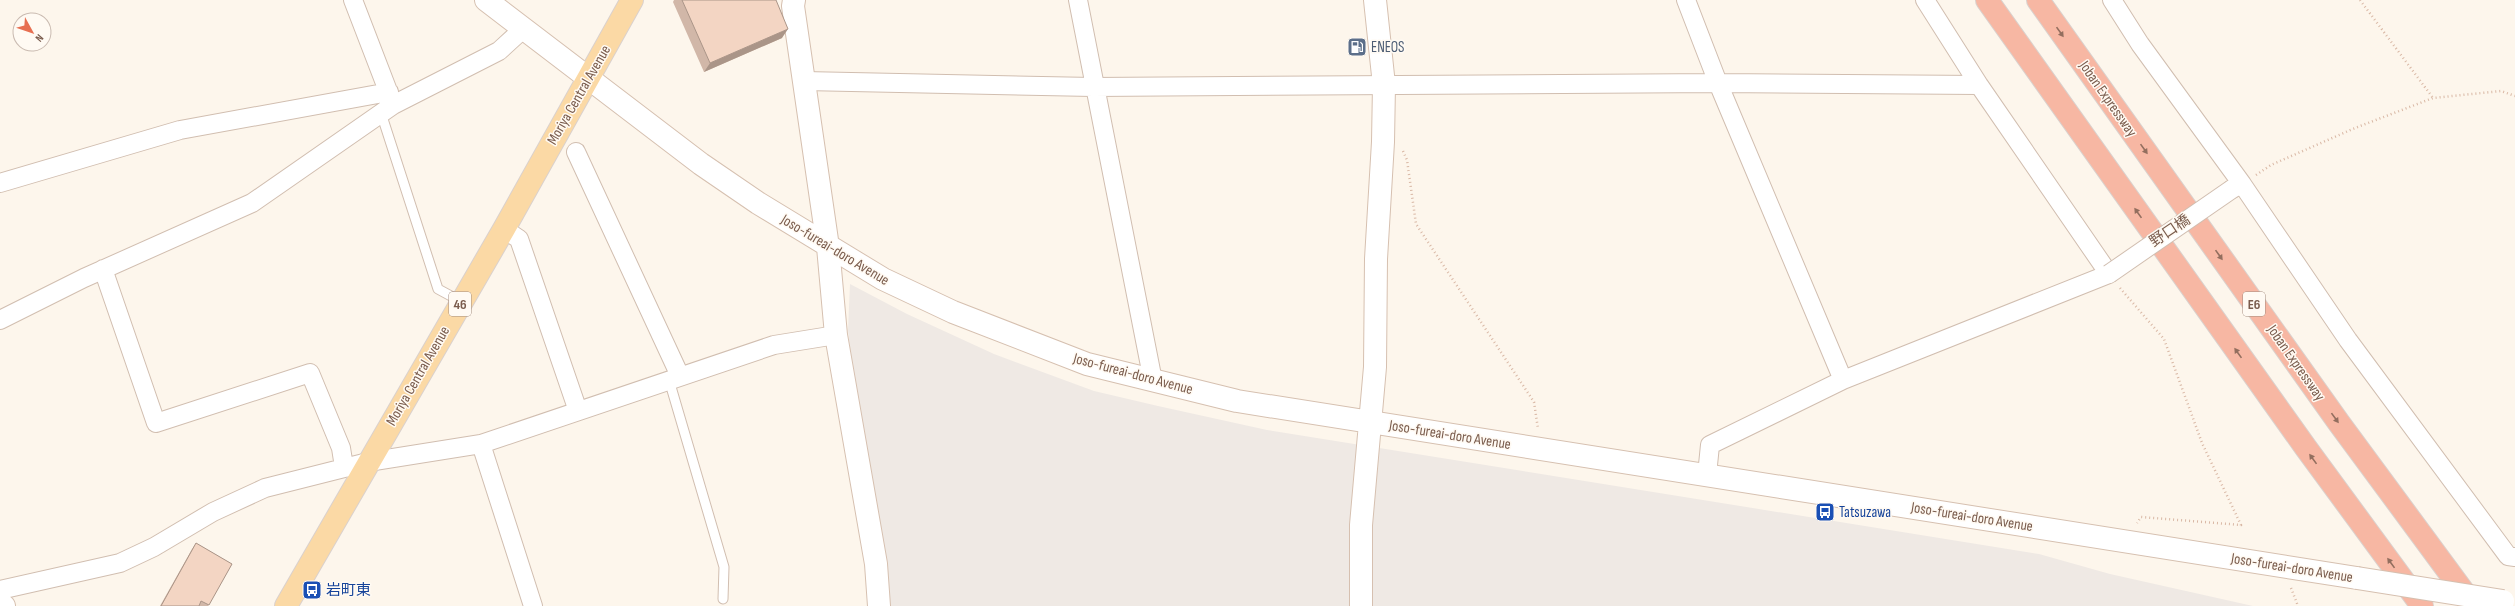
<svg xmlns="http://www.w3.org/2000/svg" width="2515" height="606" viewBox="0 0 2515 606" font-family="'Sofia Sans Condensed','Noto Sans JP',sans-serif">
<rect width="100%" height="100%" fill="#fdf6ec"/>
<path fill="#efe9e4" d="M850,284l57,30 87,40 100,37 64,15 109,24 772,124 71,20 143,32h-1382l1,-31 -24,-245z"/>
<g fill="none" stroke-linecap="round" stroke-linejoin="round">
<g stroke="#d1beb0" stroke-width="11">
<path id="lane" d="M381,113l57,176 24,13
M669,380l55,187 -1,32"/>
</g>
<g stroke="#d1beb0" stroke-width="20">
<path id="street" d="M353,0l40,104
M1078,0l75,381
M1686,0l32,83 125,297
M2112,0l28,44 102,140 -10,5
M804,81l289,6 625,-4 261,2
M576,152l104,224
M0,183l180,-53 209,-38
M2242,184l106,156 160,216 7,1
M504,229l15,10 59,172
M103,269l53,154 154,-50 31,75 3,19
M0,320l84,-42 168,-75 141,-98 106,-54 24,-22
M481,444l52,162
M1707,475l3,-30 133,-65 266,-106 -130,-189 -54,-85
M0,590l120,-27 34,-16 59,-35 52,-24 103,-26 113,-18 293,-99 62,-10"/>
</g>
<g stroke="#d6c0b0" stroke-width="24">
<path id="secondary" d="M486,0l215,164 57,39 125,76 70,33 134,52 150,37 1120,177
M794,0l-1,6 35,241 8,88 40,229 3,42
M0,603l4,3
M1361,606v-81l14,-158 1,-108 7,-117 1,-57 -9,-85"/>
</g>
<g stroke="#dad1cd" stroke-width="24">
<path id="primary" d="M286,606l218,-377 128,-229"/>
</g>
<g stroke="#dad1cd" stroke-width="24">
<path id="highway" d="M1987,0l319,448 116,158
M2038,0l301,423 135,183"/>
</g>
<path stroke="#d9b8a5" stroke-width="2.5" stroke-dasharray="1 3" stroke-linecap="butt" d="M2360,0l73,98
M1403,151l4,9 9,64 118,178 4,27
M2256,175l15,-10 84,-37 78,-30 68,-7 14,5
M2120,288l44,51 38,104 39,82 -100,-8 -4,6
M2291,588l7,18"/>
<use href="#lane" stroke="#fff" stroke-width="9"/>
<use href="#street" stroke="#fff" stroke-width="18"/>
<use href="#secondary" stroke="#fff" stroke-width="22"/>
<use href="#primary" stroke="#fbd9a5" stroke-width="22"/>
<use href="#highway" stroke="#f7b7a3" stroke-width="22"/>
<g stroke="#d1beb0" stroke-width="20" stroke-linecap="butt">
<path id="street-bridge" d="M2109,274l123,-85"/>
</g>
<g stroke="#d6c0b0" stroke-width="24" stroke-linecap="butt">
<path id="secondary-bridge" d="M2357,578l146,23"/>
</g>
<use href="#street-bridge" stroke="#fff" stroke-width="18"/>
<use href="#secondary-bridge" stroke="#fff" stroke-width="22"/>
</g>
<path fill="#d1b7a8" d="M674,0h102l6,38 -78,34 -31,-70z
M196,543l36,21 -24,42h-48l32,-57z"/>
<path fill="#aa9588" d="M788,29l-6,9 -78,34 6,-9z"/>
<path fill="#f3d5c3" stroke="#aa9588" d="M682,0h94l12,29 -78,34z
M196,543l36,21 -23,41 -8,-4 -2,5h-38z"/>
<defs><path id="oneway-solid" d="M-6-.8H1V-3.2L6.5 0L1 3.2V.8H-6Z"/></defs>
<g fill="#936e5e">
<use href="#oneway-solid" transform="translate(2060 32) rotate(55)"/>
<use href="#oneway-solid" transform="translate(2144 149) rotate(55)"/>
<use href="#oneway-solid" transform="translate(2138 213) rotate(-125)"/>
<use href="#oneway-solid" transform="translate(2219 255) rotate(55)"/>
<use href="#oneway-solid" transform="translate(2238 353) rotate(-125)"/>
<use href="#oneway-solid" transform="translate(2335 418) rotate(54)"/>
<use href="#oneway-solid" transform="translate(2313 459) rotate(-126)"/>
<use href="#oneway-solid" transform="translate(2391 563) rotate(-126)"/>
</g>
<defs>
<g id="fuel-square" transform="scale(1)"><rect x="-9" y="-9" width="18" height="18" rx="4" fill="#5c6f8a" stroke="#fffaf3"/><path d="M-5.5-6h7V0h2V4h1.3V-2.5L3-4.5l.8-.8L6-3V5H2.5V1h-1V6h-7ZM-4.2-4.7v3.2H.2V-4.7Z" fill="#fff"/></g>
<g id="bus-square" transform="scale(1)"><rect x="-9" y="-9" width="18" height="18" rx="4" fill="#1a4fb4" stroke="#fffaf3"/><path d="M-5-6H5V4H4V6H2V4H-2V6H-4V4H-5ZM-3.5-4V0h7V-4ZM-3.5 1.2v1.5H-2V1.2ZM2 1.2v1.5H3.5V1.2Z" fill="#fff"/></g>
</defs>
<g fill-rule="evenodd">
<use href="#fuel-square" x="1357" y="47"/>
<use href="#bus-square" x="1825" y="512"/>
<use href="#bus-square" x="312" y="590"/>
</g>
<g text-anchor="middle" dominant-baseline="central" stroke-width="3" stroke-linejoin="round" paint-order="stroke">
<g fill="#fffaf3" stroke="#a28b7f" stroke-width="1">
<rect x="449" y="292" width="22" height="24" rx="3"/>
<rect x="2243" y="292" width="22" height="24" rx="3"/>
</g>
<g font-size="14" font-weight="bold" fill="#7a5c4d">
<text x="460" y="304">46</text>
<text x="2254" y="304">E6</text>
</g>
<g font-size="15" fill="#4e5e75" stroke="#fffaf3" text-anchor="start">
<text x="1371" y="47">ENEOS</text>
</g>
<g font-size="15" fill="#7a5c4d" stroke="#fffaf3">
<text transform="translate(579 95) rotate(-60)">Moriya Central Avenue</text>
<text transform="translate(2108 99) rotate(55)">Joban Expressway</text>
<text transform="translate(2170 231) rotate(-34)">野口橋</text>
<text transform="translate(835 250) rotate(31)">Joso-fureai-doro Avenue</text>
<text transform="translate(2296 363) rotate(55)">Joban Expressway</text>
<text transform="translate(1133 374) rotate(15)">Joso-fureai-doro Avenue</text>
<text transform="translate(418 376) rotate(-60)">Moriya Central Avenue</text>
<text transform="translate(1450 435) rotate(9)">Joso-fureai-doro Avenue</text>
<text transform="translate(1972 517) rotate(9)">Joso-fureai-doro Avenue</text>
<text transform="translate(2292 568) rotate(9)">Joso-fureai-doro Avenue</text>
</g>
<g font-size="15" fill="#164399" stroke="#fffaf3" text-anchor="start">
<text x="1839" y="512">Tatsuzawa</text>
<text x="326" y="590">岩町東</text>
</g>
</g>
<g transform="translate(32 32) rotate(130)"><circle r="19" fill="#fffaf3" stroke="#cabbb1"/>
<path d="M0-3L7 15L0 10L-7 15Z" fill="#e76f51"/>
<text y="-6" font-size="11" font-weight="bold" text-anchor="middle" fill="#7a5c4d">N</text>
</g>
</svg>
